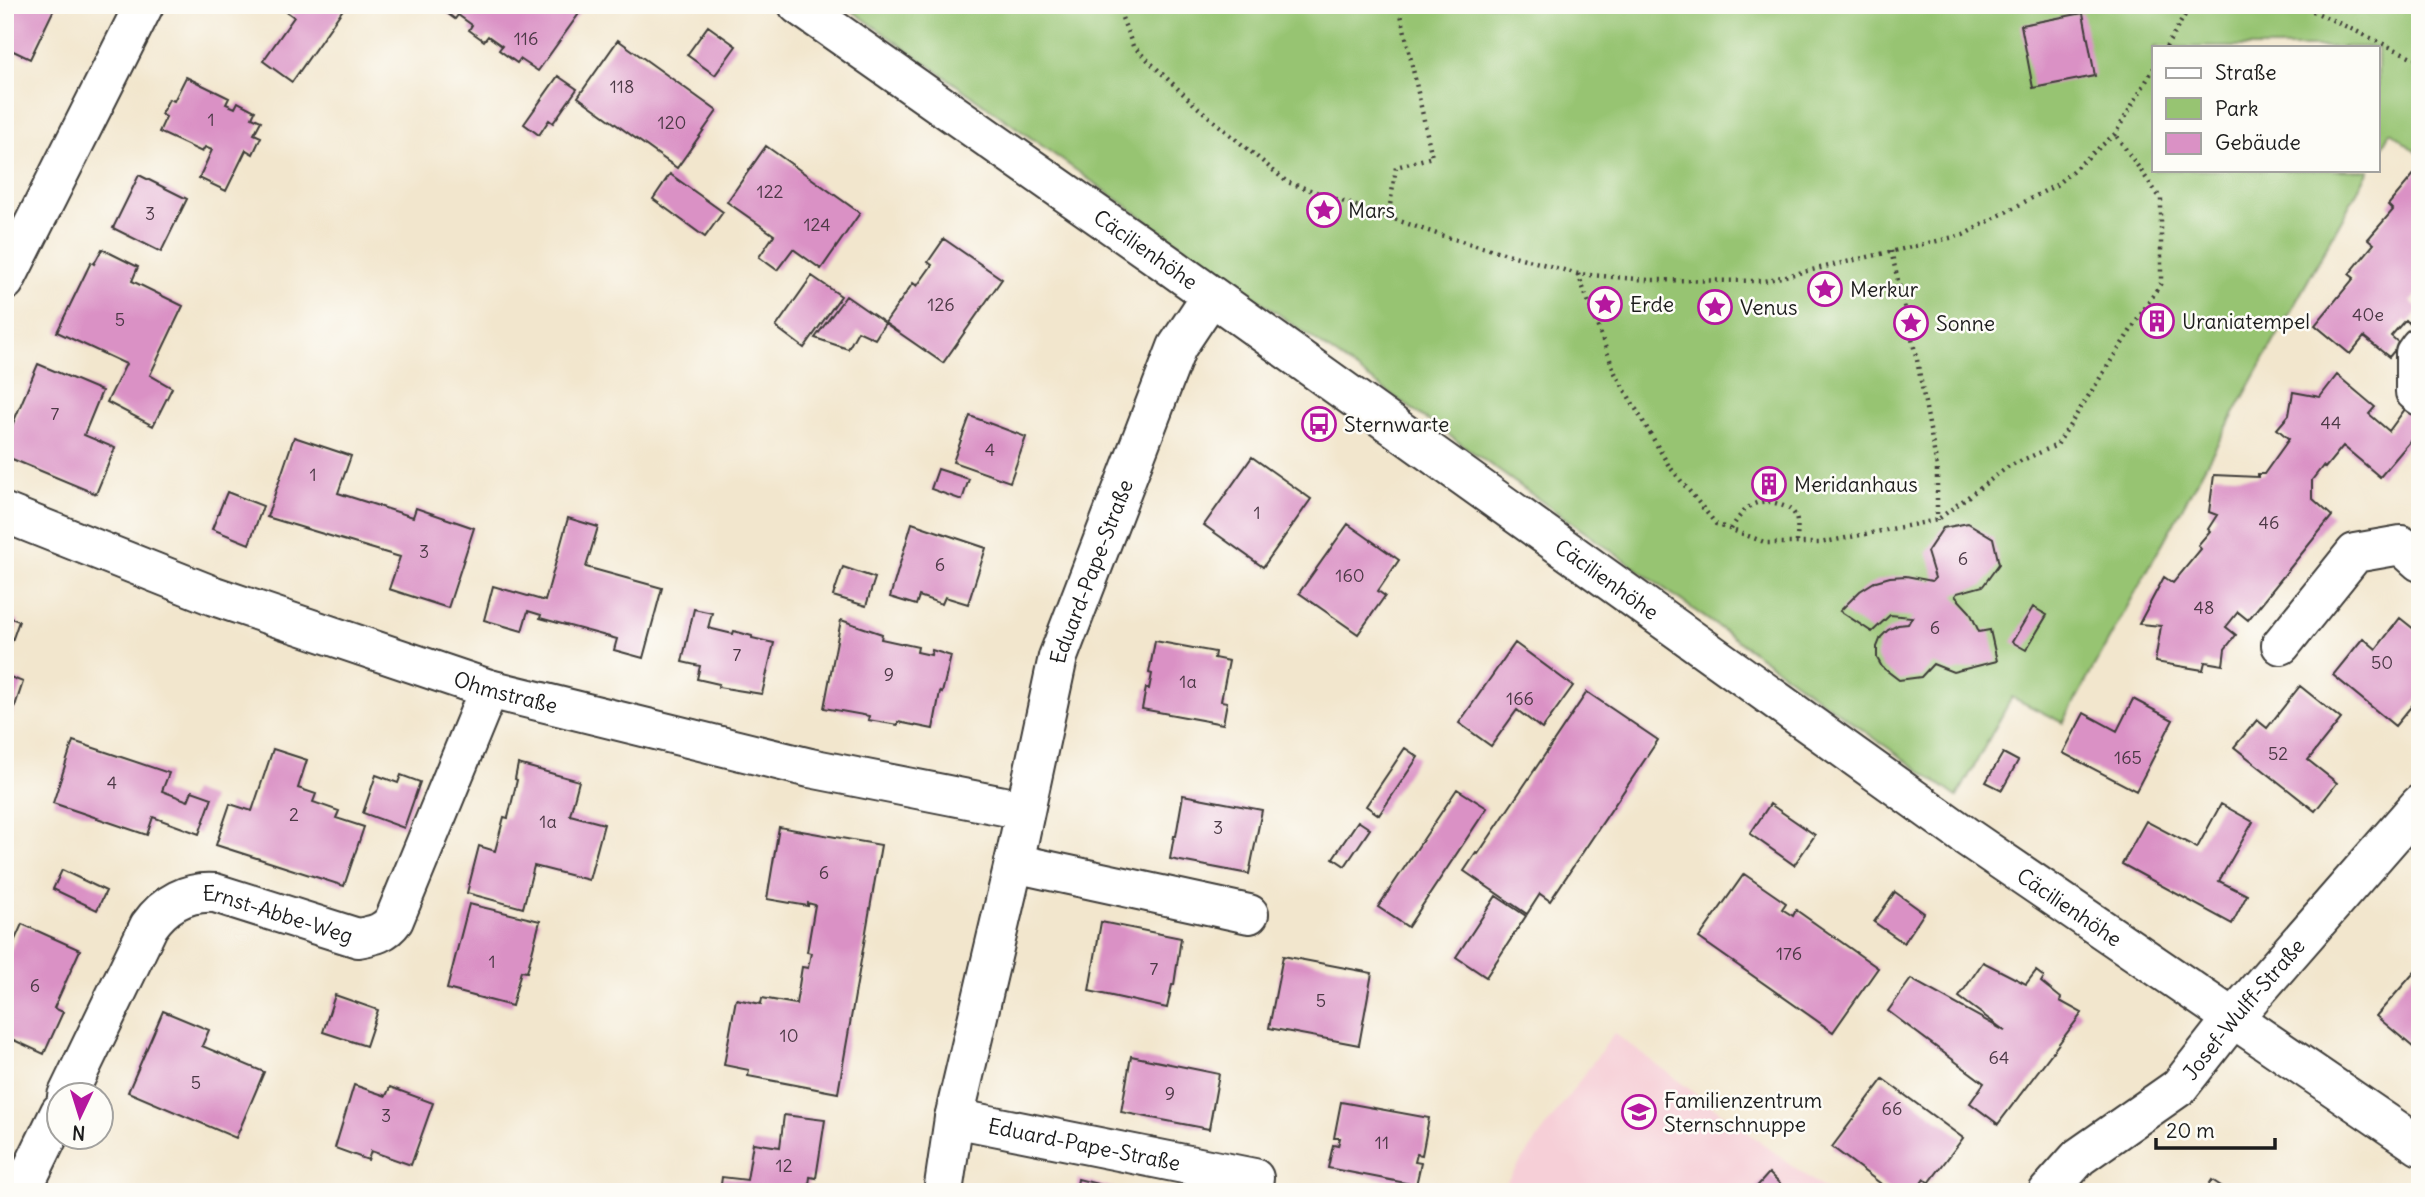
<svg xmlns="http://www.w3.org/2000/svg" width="2425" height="1197" viewBox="0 0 2425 1197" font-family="Delius,sans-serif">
<rect width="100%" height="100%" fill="#fdfcf7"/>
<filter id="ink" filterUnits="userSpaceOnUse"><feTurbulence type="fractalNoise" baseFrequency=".0143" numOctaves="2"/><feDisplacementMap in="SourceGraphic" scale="14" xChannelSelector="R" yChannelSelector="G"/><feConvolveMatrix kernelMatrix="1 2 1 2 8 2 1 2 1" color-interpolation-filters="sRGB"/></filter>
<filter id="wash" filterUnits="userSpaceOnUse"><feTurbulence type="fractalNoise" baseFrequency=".00686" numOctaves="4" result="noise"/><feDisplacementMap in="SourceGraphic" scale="28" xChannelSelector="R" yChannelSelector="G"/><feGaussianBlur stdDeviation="1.57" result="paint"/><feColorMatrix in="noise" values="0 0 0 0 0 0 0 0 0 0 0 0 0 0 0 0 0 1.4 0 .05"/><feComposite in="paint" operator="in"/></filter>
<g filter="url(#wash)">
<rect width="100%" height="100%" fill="#f2e6cd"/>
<path fill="#f6cfd7" d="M1614,1033l214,159h-329z"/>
<path fill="#97c472" stroke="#5a7047" stroke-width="2" d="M844,5h1576v150l-29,-23 -13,23v-108h-224v123h215l-306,553 -51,-26 -55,100z"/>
<g id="blocks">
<path fill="#da91c5" d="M5,5h51l-26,54 -25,-12z
M277,5h69l-54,77 -29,-21 31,-44z
M436,5h144l3,3 -45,63 -18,-12 -3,4 -18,-13 3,-4 -14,-10 -4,5 -15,-11 3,-5 -14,-10 -3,4z
M2083,13l12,63 -62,12 -12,-63z
M708,26l28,20 -21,29 -28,-20z
M618,40l99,71 -40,57 -99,-71z
M558,76l19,13 -24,34 -4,-3 -10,15 -15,-11z
M186,77l43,21 -3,6 9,4 3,-6 17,9 -3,6 9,4 -7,13 7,3 -8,17 -7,-4 -20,41 -27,-13 13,-28 -7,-3 -3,5 -43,-20 7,-15 -5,-3 8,-15 5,2z
M766,146l94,67 -39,56 -28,-20 -16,21 -18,-13 15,-22 -47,-33z
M2420,167v124l-9,11 9,7 -12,14 -3,-3 -14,16 9,8 -11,13 -25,-20 -14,17 -35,-29 39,-47 -5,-4 25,-30 -6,-5 25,-29 -5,-5z
M670,174l53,38 -18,25 -52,-38z
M139,175l48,24 -26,53 -48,-24z
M944,239l58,40 -59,84 -58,-40 28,-40 4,3 15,-21 -4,-3z
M102,249l36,18 -6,14 51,25 -33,69 22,13 -19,38 -46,-24 19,-38 -69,-32 34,-70 3,2z
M812,276l29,20 -37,52 -28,-21z
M846,296l39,27 -10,16 -17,-8 -10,18 -33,-11z
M2144 322a13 13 0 1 1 26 0a13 13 0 1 1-26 0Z
M38,364l64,27 -18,44 31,13 -19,46 -91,-38v-14z
M2337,375l38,32 -6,7 20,17 19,-26 12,9v16l-40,47 -37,-31 -18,22 -2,-2 -11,14v18l20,18 -84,104 -10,-8 -12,15 10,8 -11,14 -2,16 -18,-3 -2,8 -48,-8 6,-36 -22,-2 25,-47 9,6 28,-34 -3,-4 12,-14 -2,-2 9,-14 -8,-3 5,-37 44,2v-3h6l25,-35 -12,-10 12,-14 4,-23 27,5z
M970,416l56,21 -16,45 -57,-20z
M294,437l57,19 -13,37 75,24 3,-9 58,20 -26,80 -59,-19 11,-32 -133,-40z
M1252,457l59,42 -48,68 -59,-42z
M938,469l31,10 -7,21 -31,-11z
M1760,474l20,1 -1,20 -21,-2z
M227,492l36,14 -14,38 -37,-15z
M568,518l30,9 -12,40 76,21 -19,70 -29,-8 3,-11 -77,-21 1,-3 -13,-4 -6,20 -38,-11 9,-34 52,15z
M912,523l74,25 -18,56 -23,-7 -3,7 -23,-8 -3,9 -26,-8z
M1968,523l25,15 6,26 -16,22 -26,7 -2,3 15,16 9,20 11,-2 7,31 -44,11 -20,-8 -12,13 -22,3 -17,-13 -5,-9v-11l4,-10 7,-7 10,-5 10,-1 4,-7 -22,-2 -18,17 -32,-21 20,-20 16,-10 14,-4 16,-1 26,5 3,-3 -8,-26 16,-24z
M1348,524l51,36 -21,31 7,5 -27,38 -59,-41z
M843,567l32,11 -9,28 -33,-10z
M2033,607l14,8 -21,35 -14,-8z
M694,609l18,4 -4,15 25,6 1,-3 18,5v2l22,5 -12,51 -44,-7 1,-3 -22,-5 3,-13 -18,-4z
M5,616l14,5 -13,37h-1z
M2400,618l20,16v62l-25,30 -62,-51 30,-37 13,11z
M841,620l41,14 -1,5 37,8 -1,5 14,3 1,-5 19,6 -9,37 -2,-1 -7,37 -35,-7v3l-30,-5 1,-4 -45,-8z
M1155,641l60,11 -1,6 15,3 -8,40 6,1 -4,22 -81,-15 4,-21 3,1 3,-15 -3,-1z
M1515,643l58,43 -31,43 -25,-19 -26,36 -32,-23z
M5,675l18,7 -12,36 -6,-2z
M2300,686l41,33 -33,41 29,23 -22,28 -81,-64 23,-27 10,8z
M1587,692l71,48 -108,161 -10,-7 -13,20 -63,-43 12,-18 2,1z
M2133,699l40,21 -37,71 -73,-38 21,-40 33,18z
M73,741l96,32 -7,18 26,10 4,-10 20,7 -13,36 -46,-17 -6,18 -94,-32z
M1405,748l13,9 -39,58 -13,-9z
M273,749l34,11 -9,28 18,6 -3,8 26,9 -3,7 28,9 -20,59 -128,-41 14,-41 22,7z
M2003,753l15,8 -16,29 -16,-8z
M518,764l61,17 -9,34 34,9 -15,56 -55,-14 -11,42 -56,-15 12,-47 16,5 9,-34 4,1 9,-38 -2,-1z
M376,775l22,8 3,-8 19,7 -16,46 -41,-15z
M1457,789l30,19 -79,119 -30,-20z
M1183,795l79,15 -13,64 -79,-15 4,-23h2z
M1770,804l45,31 -21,30 -44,-31z
M2221,804l32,18 -34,59 28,14 -15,29 -110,-60 24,-43 51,27z
M1358,821l12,8 -25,37 -12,-8z
M779,827l102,18 -43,248 -90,-17 1,-6 -25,-5 12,-66 25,5 1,-6 34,6 6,-37 6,1 3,-15 -4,-1 8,-47 -7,-2v3l-41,-7z
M62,870l44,21 -9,19 -44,-21z
M1744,874l42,29 -4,6 11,7 3,-6 82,58 -45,64 -134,-94z
M1895,892l29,21 -20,30 -30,-21z
M1496,896l30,20 -40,61 -30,-20z
M469,904l71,17 -13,51 -6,-1 -9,35 -65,-17z
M1101,922l80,16 -7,47h-2l-5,23 -78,-17z
M22,924l58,26 -26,58 9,4 -19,42 -39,-18v-74z
M1283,956l89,17 -13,72 -90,-17z
M1983,962l43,22 10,-13 8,6 -3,5 20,16 -1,3 22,12 -84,111 -28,-21 14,-20 -96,-72 23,-32 94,52 -46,-34z
M2420,966v87l-44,-37z
M335,995l43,15 -12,36 -43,-14z
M163,1011l46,19 -7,16 62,26 -28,66 -108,-46z
M1131,1056l88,18 -10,55 -88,-17z
M1883,1079l80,59 -34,45 -5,-4 -9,13h-23l-60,-45z
M354,1085l32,11 4,-9 43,16 -22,62 -40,-14 -3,9 -33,-12z
M1341,1102l88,16 -7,37 -5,-1 -2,8 6,1 -5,22 -88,-17 5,-23 5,1 2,-8h-6z
M784,1115l41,5 -9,58 -6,-1 -2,15h-88l2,-15 25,3 6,-37 27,4z
M1769,1173l19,19h-36z
M1078,1179l47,12v1h-49z
M2212,1180l18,12h-26z"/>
</g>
</g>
<g filter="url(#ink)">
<use href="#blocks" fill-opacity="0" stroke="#3c3a37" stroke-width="2"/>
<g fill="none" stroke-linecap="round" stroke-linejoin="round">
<g stroke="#3c3a37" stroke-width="42">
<g id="minor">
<path id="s1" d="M798,5l368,258 801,574 453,309"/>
<path d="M5,281l139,-276"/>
<path d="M2420,346l-5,7v39l5,4"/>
<path id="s2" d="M5,513l209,83 275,93 321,79 214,42"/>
<path d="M2281,645l74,-92 46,-8 19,17"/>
<path d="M1014,863l235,51"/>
<path id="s3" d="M67,1096l82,-170c16,-23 39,-35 66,-33l143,45c16,-3 27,-5 36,-18l95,-231"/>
<path id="s4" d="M954,1118l300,60"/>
<path d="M21,1192l39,-80"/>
<path id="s5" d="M943,1192l11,-74 60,-255 44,-206 119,-310 34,-51"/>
<path id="s6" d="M2048,1192l31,-35 100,-70 54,-69 187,-214"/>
</g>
</g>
<path stroke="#3c3a37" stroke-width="4.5" stroke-dasharray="2 5" stroke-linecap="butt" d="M1117,5l16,41 62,59 92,77 153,53 138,39 71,6 115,1 199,-46 93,-50 59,-51 39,-66
M2300,5l120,56
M2166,47l25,-42
M1388,218l8,-51 36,-10 -33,-152
M1891,251l26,109 20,107v53
M1578,274l37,99 54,93 47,58 51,19h53l117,-23 72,-54 48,-21 104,-162v-84l-46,-65
M1731,529c12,-20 25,-34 50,-24 5,2 11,4 14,10 4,8 2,19 2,28"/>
<use href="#minor" stroke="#fff" stroke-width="38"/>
</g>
</g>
<defs>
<g id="sight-ring" transform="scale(1.75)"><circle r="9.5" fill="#fdfcf7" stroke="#b5179e" stroke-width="1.5"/><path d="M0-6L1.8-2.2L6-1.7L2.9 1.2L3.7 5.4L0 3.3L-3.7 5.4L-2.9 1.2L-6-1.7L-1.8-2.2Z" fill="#b5179e"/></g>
<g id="building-ring" transform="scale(1.75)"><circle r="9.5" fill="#fdfcf7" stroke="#b5179e" stroke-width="1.5"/><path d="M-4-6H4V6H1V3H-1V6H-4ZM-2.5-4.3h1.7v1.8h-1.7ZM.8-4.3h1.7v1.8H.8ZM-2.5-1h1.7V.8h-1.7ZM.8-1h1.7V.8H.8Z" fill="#b5179e"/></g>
<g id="bus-ring" transform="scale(1.75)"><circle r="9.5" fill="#fdfcf7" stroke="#b5179e" stroke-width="1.5"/><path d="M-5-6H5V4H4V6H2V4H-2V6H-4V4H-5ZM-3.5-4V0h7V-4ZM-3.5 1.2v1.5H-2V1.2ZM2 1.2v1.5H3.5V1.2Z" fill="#b5179e"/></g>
<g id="school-ring" transform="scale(1.75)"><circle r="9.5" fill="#fdfcf7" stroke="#b5179e" stroke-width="1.5"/><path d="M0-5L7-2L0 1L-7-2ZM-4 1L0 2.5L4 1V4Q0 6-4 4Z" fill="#b5179e"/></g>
</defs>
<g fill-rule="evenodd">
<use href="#sight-ring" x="1324" y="210"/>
<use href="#sight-ring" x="1825" y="289"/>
<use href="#sight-ring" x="1605" y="304"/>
<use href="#sight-ring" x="1715" y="307"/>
<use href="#building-ring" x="2157" y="321"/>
<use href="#sight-ring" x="1911" y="323"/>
<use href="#bus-ring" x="1319" y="424"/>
<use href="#building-ring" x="1769" y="484"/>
<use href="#school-ring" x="1639" y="1112"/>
</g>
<g text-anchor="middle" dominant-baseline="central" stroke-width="5" stroke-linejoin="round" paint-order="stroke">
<g font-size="18" fill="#4c3946">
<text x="526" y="38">116</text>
<text x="622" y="86">118</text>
<text x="211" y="119">1</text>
<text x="672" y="122">120</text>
<text x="770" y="191">122</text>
<text x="150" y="213">3</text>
<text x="817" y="224">124</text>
<text x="941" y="304">126</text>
<text x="2368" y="314">40e</text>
<text x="120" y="319">5</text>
<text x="55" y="413">7</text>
<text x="2331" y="422">44</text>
<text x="990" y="449">4</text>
<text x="313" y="474">1</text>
<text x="1257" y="512">1</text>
<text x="2269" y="522">46</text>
<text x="424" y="551">3</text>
<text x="1963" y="558">6</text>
<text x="940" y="564">6</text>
<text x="1350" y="575">160</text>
<text x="2204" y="607">48</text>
<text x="1935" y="627">6</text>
<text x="737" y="654">7</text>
<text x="2382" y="662">50</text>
<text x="889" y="674">9</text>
<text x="1188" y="681">1a</text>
<text x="1520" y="698">166</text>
<text x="2278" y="753">52</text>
<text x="2128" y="757">165</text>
<text x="112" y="782">4</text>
<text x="294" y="814">2</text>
<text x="548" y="821">1a</text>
<text x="1218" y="827">3</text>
<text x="824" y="872">6</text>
<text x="1789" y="953">176</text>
<text x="492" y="961">1</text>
<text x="1154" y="968">7</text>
<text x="35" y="985">6</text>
<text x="1321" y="1000">5</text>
<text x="789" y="1035">10</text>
<text x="1999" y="1057">64</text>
<text x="196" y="1082">5</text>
<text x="1170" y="1093">9</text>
<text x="1892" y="1108">66</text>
<text x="386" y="1115">3</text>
<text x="1382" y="1142">11</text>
<text x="784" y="1165">12</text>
</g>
<g font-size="21" fill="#1c1c1c" stroke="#fdfcf7" text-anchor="start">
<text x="1348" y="210">Mars</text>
<text x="1850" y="289">Merkur</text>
<text x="1630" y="304">Erde</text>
<text x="1740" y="307">Venus</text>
<text x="2182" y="321">Uraniatempel</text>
<text x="1936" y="323">Sonne</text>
<text x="1344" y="424">Sternwarte</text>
<text x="1794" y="484">Meridanhaus</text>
<text x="1664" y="1100">Familienzentrum<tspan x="1664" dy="24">Sternschnuppe</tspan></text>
</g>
<g font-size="21" fill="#1c1c1c" stroke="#fdfcf7">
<text stroke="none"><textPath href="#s1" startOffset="425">Cäcilienhöhe</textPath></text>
<text stroke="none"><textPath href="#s5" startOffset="639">Eduard-Pape-Straße</textPath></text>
<text stroke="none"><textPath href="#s1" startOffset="992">Cäcilienhöhe</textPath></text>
<text stroke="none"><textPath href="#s2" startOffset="532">Ohmstraße</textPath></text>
<text stroke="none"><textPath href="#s1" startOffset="1559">Cäcilienhöhe</textPath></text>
<text stroke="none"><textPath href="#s3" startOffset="332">Ernst-Abbe-Weg</textPath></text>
<text stroke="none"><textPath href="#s6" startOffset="270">Josef-Wulff-Straße</textPath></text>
<text stroke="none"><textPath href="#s4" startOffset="133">Eduard-Pape-Straße</textPath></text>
</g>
</g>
<rect width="2425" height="1197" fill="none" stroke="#fdfcf7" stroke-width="28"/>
<rect x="2152" y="46" width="228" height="126" fill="#fdfcf7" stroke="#a3a29f" stroke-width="2"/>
<rect x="2166" y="68" width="35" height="10" fill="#ffffff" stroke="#a3a29f" stroke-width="2"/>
<text x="2215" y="80" font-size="21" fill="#1c1c1c">Straße</text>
<rect x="2166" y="98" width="35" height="21" fill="#97c472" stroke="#a3a29f" stroke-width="2"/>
<text x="2215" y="116" font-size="21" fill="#1c1c1c">Park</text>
<rect x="2166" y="133" width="35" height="21" fill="#da91c5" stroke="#a3a29f" stroke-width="2"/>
<text x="2215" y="150" font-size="21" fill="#1c1c1c">Gebäude</text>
<g transform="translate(80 1116) rotate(184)"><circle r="33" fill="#fdfcf7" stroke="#a3a29f" stroke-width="2"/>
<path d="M0-5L12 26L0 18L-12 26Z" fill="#b5179e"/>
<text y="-10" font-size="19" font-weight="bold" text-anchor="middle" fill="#1c1c1c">N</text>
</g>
<path d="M2156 1138v10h119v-10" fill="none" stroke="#1c1c1c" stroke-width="3.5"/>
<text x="2166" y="1138" font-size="21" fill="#1c1c1c" stroke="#fdfcf7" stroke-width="5" paint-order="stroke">20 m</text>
</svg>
